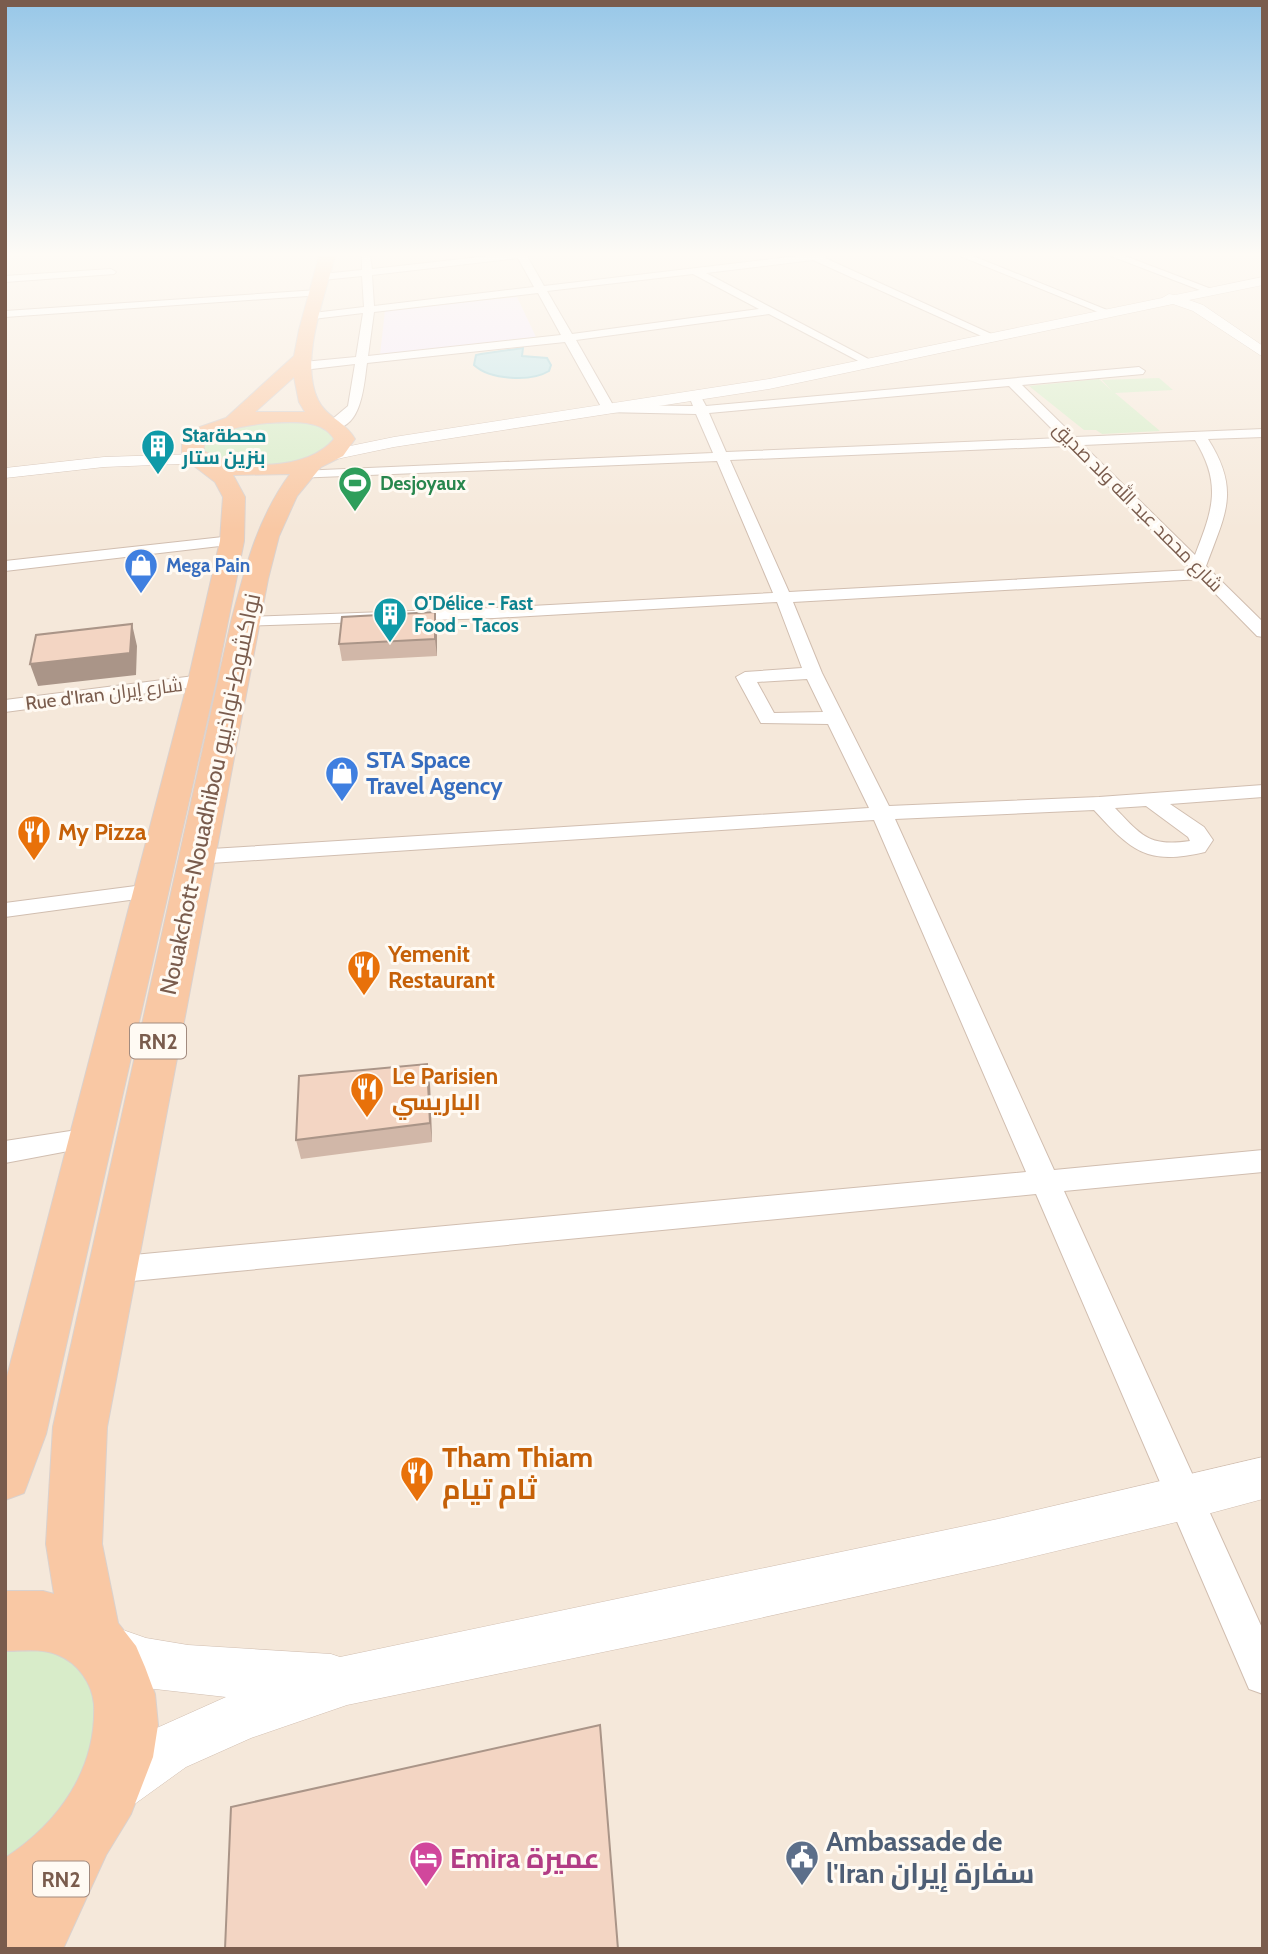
<svg xmlns="http://www.w3.org/2000/svg" width="1268" height="1954" viewBox="0 0 1268 1954" font-family="Cabin,Cairo,sans-serif">
<rect width="100%" height="100%" fill="#fdf6ec"/>
<path fill="#f5e8da" d="M5,256h1258v1693h-1258z"/>
<path fill="#f3e8fa" d="M517,297l19,40 -156,18 5,-45z"/>
<path fill="#d8ecc9" d="M1159,378l14,12 -58,3 45,38 -58,3 -6,-4h-12l-55,-44 70,-7 13,12 -10,-11z
M265,419l57,6 13,11 -1,8c-52,28 -71,23 -127,17l-9,-21 7,-6z
M30,1638l56,25 18,64 -31,79 -68,57v-222z"/>
<path fill="#bfe3e8" stroke="#a5d3da" stroke-width="2" d="M523,348l-1,8 25,2 4,7 -2,6c-18,11 -59,9 -75,-6l2,-10 5,-1z"/>
<g fill="none" stroke-linecap="round" stroke-linejoin="round">
<g stroke="#d1beb0" stroke-width="2">
<path id="minor" d="M362,256h8l2,13 117,-13h38l17,30 254,-30h29l-2,2 173,79 -10,2 -175,-79 -107,13 170,90 -10,2 -97,-51 -193,26 37,65 80,1 -4,-10 6,-4 4,1 7,13 433,-39 6,4 -2,3 -121,11 53,52 188,-8v8l-55,2c33,52 17,75 -2,127l57,56v15l-6,-1 -56,-57 -408,23 29,71 67,133 210,-9 164,-12v12l-93,7 34,23 9,13 -8,12c-59,14 -74,-2 -111,-42l-199,9 159,351 209,-20v22l-199,19 199,439v64l-14,-5 -213,-495 -924,89 -11,-4 -4,-9 4,-9 11,-4 914,-85 -152,-352 -679,44 -8,-2 -3,-5 3,-5 8,-2 674,-42 -41,-84 -67,-1 -25,-46 9,-5 57,-4 -25,-66 -283,16 -256,8 -3,-4 9,-5 250,-9 279,-15 -56,-132 -422,17 -2,-3 7,-4 413,-18 -17,-39 -92,-2 -39,-70 -198,21c-3,21 -5,70 -38,65v-6l19,-16 7,-42 -52,6 -6,-4 6,-4 53,-5 7,-44 -50,6 -5,-3 5,-3 51,-6 -2,-31 -40,4 -5,-3 5,-3 40,-4zM518,258l16,29 -160,19 -2,-31zM693,274l66,35 -187,25 -25,-43zM538,293l23,42 -193,21 6,-44zM1009,386l52,52 -335,14 -17,-39zM1195,440c27,44 18,69 0,115l-112,-110zM1068,446l124,124 -403,22 -59,-132zM807,679l16,33 -49,1 -17,-31zM1146,806l42,31 2,4c-41,6 -48,-5 -75,-33z
M960,256h13l139,56 -9,2z
M1111,256h14l89,34 -9,2z
M111,269l5,3 -2,2 -109,8v-6z
M318,290l4,1v4l-317,22v-6z
M232,536l5,2 3,3 -3,3 -232,27v-10z
M202,675l6,2 3,4 -3,4 -203,27v-12z
M151,884l8,2 3,5 -3,5 -154,21v-14z
M90,1128l10,3 4,7 -4,7 -95,18v-22z"/>
</g>
<g stroke="#d1beb0" stroke-width="1">
<path id="tertiary" d="M1263,277v8l-74,15 14,5 60,41v11l-70,-46 -20,-7 -404,85 -375,58 -67,14 -9,-5 3,-4 73,-15 375,-58 393,-81 7,-4 6,1z
M198,454l6,1 3,4 -3,4 -100,4 -99,11v-10l99,-11z
M1263,1457v42l-78,21 -187,45 -332,74 -319,66 -96,33 -65,29 -50,36 -19,8 -19,-8 -8,-19 8,-19 52,-34 76,-34 -80,-9 -60,-23 -8,-17 8,-17 17,-8 43,15 42,7 143,9 9,3 658,-138z"/>
</g>
<g stroke="#dad1cd" stroke-width="2">
<path id="trunk" d="M319,256h16c-10,41 -36,104 -17,144 8,17 28,22 37,39l-12,17 -22,11 -24,29 -18,40 -11,43 -161,848 -5,117 16,79 18,23 9,21 10,27 3,31 -5,32 -22,57 -25,41 -43,94h-58v-91c54,-35 92,-89 89,-154 -2,-21 -16,-41 -36,-49 -17,-7 -35,-4 -53,-4v-60h38l11,3 -8,-50 7,-117 178,-805c14,-53 26,-103 59,-148l-57,1 12,22 -1,44 -28,140 -170,753 -22,59 -19,7v-116l183,-703 32,-140 3,-44 -8,-15 -30,-23 -3,-5v-10l18,-17 26,-9 68,-62 5,-26zM294,377l5,25 6,10h-50zM267,423c21,-1 55,-5 67,16 -26,32 -96,32 -130,12v-6c16,-17 40,-19 63,-22z"/>
</g>
<use href="#minor" fill="#fff" fill-rule="evenodd"/>
<use href="#tertiary" fill="#fff" fill-rule="evenodd"/>
<use href="#trunk" fill="#f9c8a4" fill-rule="evenodd"/>
</g>
<path fill="#d1b7a8" d="M435,612l2,16v28l-95,5 -3,-17z
M430,1084l2,58 -131,17 -5,-19z"/>
<path fill="#aa9588" d="M435,612l2,16v28l-2,-17z
M132,624l5,22 -1,29 -98,11 -8,-22z
M427,1064l3,20 2,58 -2,-19z"/>
<path fill="#f3d5c3" stroke="#aa9588" stroke-width="2" d="M435,612v27l-96,5 3,-27z
M132,624l-2,29 -100,11 6,-29z
M427,1064l3,59 -134,17 3,-64z
M600,1725l18,224h-393l6,-142z"/>
<linearGradient id="sky" x2="0" y2="1"><stop stop-color="#97c7e8"/><stop offset="0.48" stop-color="#fefbf6"/><stop offset="1" stop-color="#fefbf6" stop-opacity="0"/></linearGradient>
<rect width="1268" height="530" fill="url(#sky)"/>
<defs>
<g id="building-pin" transform="scale(1.75)"><path d="M0 17L-7.5 6A9.5 9.5 0 1 1 7.5 6Z" fill="#0f9aa8" stroke="#fffaf3"/><path d="M-4-6H4V6H1V3H-1V6H-4ZM-2.5-4.3h1.7v1.8h-1.7ZM.8-4.3h1.7v1.8H.8ZM-2.5-1h1.7V.8h-1.7ZM.8-1h1.7V.8H.8Z" fill="#fff"/></g>
<g id="stadium-pin" transform="scale(1.75)"><path d="M0 17L-7.5 6A9.5 9.5 0 1 1 7.5 6Z" fill="#2e9e5b" stroke="#fffaf3"/><path d="M0-5a6.5 5 0 1 0 0 10a6.5 5 0 1 0 0-10ZM-3.5-1.8h7v3.6h-7Z" fill="#fff"/></g>
<g id="shop-pin" transform="scale(1.75)"><path d="M0 17L-7.5 6A9.5 9.5 0 1 1 7.5 6Z" fill="#3f7fe0" stroke="#fffaf3"/><path d="M-5-2.5h2.3a2.7 3.5 0 0 1 5.4 0H5L5.5 6h-11ZM-1.5-2.5h3a1.5 2.3 0 0 0-3 0Z" fill="#fff"/></g>
<g id="restaurant-pin" transform="scale(1.75)"><path d="M0 17L-7.5 6A9.5 9.5 0 1 1 7.5 6Z" fill="#e8710a" stroke="#fffaf3"/><path d="M-5-6h1v4h1v-4h1v4h1v-4h1v5L-1.5 .5V6h-2V.5L-5-1ZM5-6V6H3V1.5H1.5Q1.5-4 5-6Z" fill="#fff"/></g>
<g id="civic-pin" transform="scale(1.75)"><path d="M0 17L-7.5 6A9.5 9.5 0 1 1 7.5 6Z" fill="#5c6f8a" stroke="#fffaf3"/><path d="M-.6-6.5H3V-4.5H.6V-3L4-1V1h2V6H-6V1h2V-1L-.6-3ZM-1.2 2.5V6h2.4V2.5Z" fill="#fff"/></g>
<g id="hotel-pin" transform="scale(1.75)"><path d="M0 17L-7.5 6A9.5 9.5 0 1 1 7.5 6Z" fill="#d1479c" stroke="#fffaf3"/><path d="M-6-4.5h1.5V1H6V5H4.5V3h-9V5H-6ZM-4 0a1.8 1.8 0 1 1 3.6 0ZM.5 0V-2.5h3Q6-2.5 6 0Z" fill="#fff"/></g>
</defs>
<g fill-rule="evenodd">
<use href="#building-pin" x="158" y="446"/>
<use href="#stadium-pin" x="355" y="483"/>
<use href="#shop-pin" x="141" y="565"/>
<use href="#building-pin" x="390" y="614"/>
<use href="#shop-pin" x="342" y="773"/>
<use href="#restaurant-pin" x="34" y="832"/>
<use href="#restaurant-pin" x="364" y="967"/>
<use href="#restaurant-pin" x="367" y="1089"/>
<use href="#restaurant-pin" x="417" y="1473"/>
<use href="#civic-pin" x="802" y="1857"/>
<use href="#hotel-pin" x="426" y="1858"/>
</g>
<g text-anchor="middle" dominant-baseline="central" stroke-width="6" stroke-linejoin="round" paint-order="stroke">
<g font-size="19" font-weight="bold" fill="#0d838f" stroke="#fffaf3" text-anchor="start">
<text x="182" y="435">Starمحطة<tspan x="182" dy="22">بنزين ستار</tspan></text>
<text x="414" y="603">O'Délice - Fast<tspan x="414" dy="22">Food - Tacos</tspan></text>
</g>
<g font-size="19" font-weight="bold" fill="#27864d" stroke="#fffaf3" text-anchor="start">
<text x="380" y="483">Desjoyaux</text>
</g>
<g font-size="19" fill="#7a5c4d" stroke="#fffaf3">
<text transform="translate(1138 507) rotate(45)">شارع محمد عبد الله ولد صديق</text>
<text transform="translate(104 694) rotate(-7)">Rue d'Iran شارع إيران</text>
</g>
<g font-size="19" font-weight="bold" fill="#366cbe" stroke="#fffaf3" text-anchor="start">
<text x="166" y="565">Mega Pain</text>
</g>
<g fill="#fffaf3" stroke="#a28b7f" stroke-width="2">
<rect x="130" y="1023.5" width="56" height="35" rx="5"/>
<rect x="33" y="1861.5" width="56" height="35" rx="5"/>
</g>
<g font-size="21" font-weight="bold" fill="#7a5c4d">
<text x="158" y="1041">RN2</text>
<text x="61" y="1879">RN2</text>
</g>
<g font-size="23" font-weight="bold" fill="#366cbe" stroke="#fffaf3" text-anchor="start">
<text x="366" y="760">STA Space<tspan x="366" dy="26">Travel Agency</tspan></text>
</g>
<g font-size="23" fill="#7a5c4d" stroke="#fffaf3">
<text transform="translate(210 794) rotate(-78)">Nouakchott-Nouadhibou نواكشوط-نواذيبو</text>
</g>
<g font-size="23" font-weight="bold" fill="#c56008" stroke="#fffaf3" text-anchor="start">
<text x="58" y="832">My Pizza</text>
<text x="388" y="954">Yemenit<tspan x="388" dy="26">Restaurant</tspan></text>
<text x="392" y="1076">Le Parisien<tspan x="392" dy="26">الباريسي</tspan></text>
</g>
<g font-size="28" font-weight="bold" fill="#c56008" stroke="#fffaf3" text-anchor="start">
<text x="442" y="1457">Tham Thiam<tspan x="442" dy="32">ثام تيام</tspan></text>
</g>
<g font-size="28" font-weight="bold" fill="#4e5e75" stroke="#fffaf3" text-anchor="start">
<text x="826" y="1841">Ambassade de<tspan x="826" dy="32">l'Iran سفارة إيران</tspan></text>
</g>
<g font-size="28" font-weight="bold" fill="#b23c85" stroke="#fffaf3" text-anchor="start">
<text x="450" y="1858">Emira عميرة</text>
</g>
</g>
<rect width="1268" height="1954" fill="none" stroke="#7a5c4d" stroke-width="14"/>
</svg>
